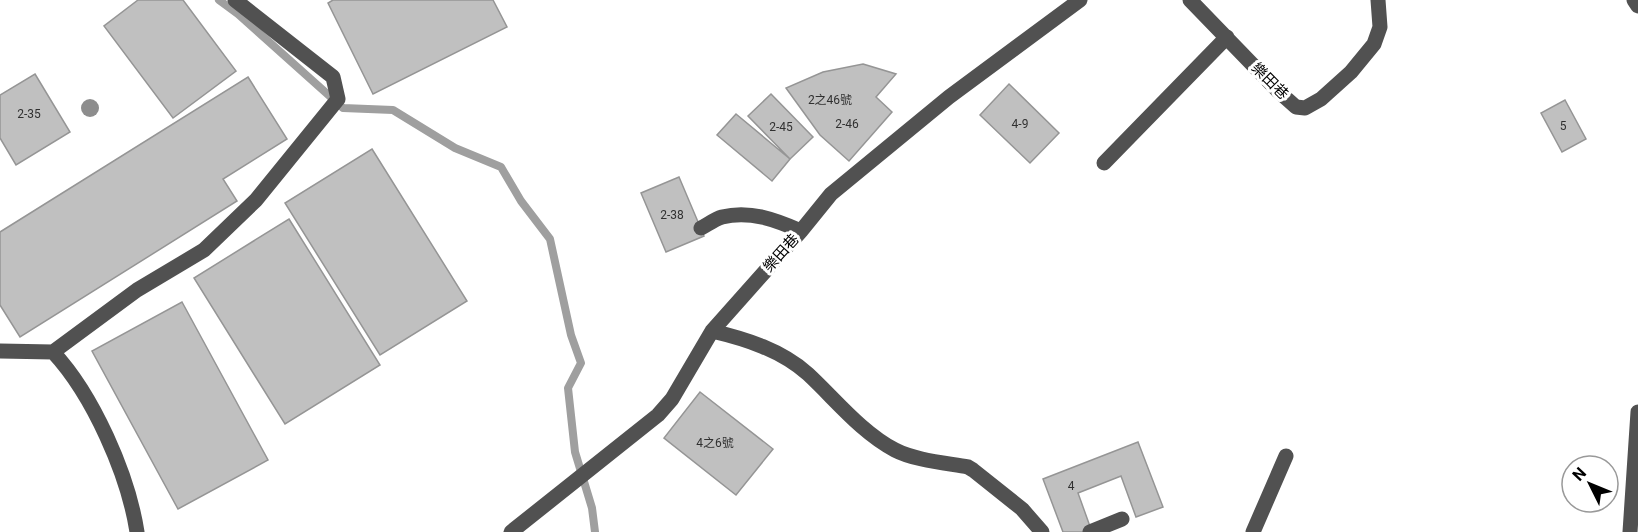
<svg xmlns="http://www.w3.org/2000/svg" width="1638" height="532" viewBox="0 0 1638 532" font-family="Roboto,'Noto Sans TC',sans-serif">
<rect width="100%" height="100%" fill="#fff"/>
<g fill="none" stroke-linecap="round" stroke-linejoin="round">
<path stroke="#9f9f9f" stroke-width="8" d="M219,0l19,14 105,94 50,2 62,38 46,19 20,34 29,38 21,96 10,28 -13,25 7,64 17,56 3,24"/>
</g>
<path fill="#c0c0c0" stroke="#959595" stroke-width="1.5" d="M138,0h45l53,71 -63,47 -69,-92z
M333,0h160l14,27 -134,67 -45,-91z
M863,64l33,10 -20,23 16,15 -43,49 -29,-26 -34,-47 37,-16z
M35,74l35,58 -54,33 -16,-27v-43z
M248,77l39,62 -64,40 14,22 -217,136 -20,-32v-73z
M1009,84l50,49 -29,30 -50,-48z
M771,94l42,43 -23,22 -42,-43z
M1565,100l21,39 -24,13 -21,-39z
M736,114l54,45 -18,22 -55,-46z
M372,149l95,152 -87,54 -95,-152z
M679,177l25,59 -38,16 -25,-59z
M289,219l91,146 -95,59 -91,-146z
M182,302l86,158 -90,49 -86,-158z
M700,392l73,57 -37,46 -72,-57z
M1138,442l25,65 -27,10 -15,-41 -43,17 14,39h-29l-20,-53z"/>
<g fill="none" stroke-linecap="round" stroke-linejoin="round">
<path stroke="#515151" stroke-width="15" d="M1190,0l88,91 18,16 9,1 16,-9 30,-27 23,-28 6,-17 -2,-27
M1634,0l4,6
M1104,163l123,-126
M701,228c6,-3 14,-9 21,-11 28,-7 54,3 79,14
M712,331c34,8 69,19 96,43 28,26 53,58 87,76 19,10 51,13 73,17l5,3 49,39 20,23
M0,351l53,1c40,43 75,122 84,180
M53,352l84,-62 67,-40 52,-50 82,-101 -5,-22 -98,-77
M511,532l147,-117 14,-16 40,-68 89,-100 30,-37 118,-97 131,-97
M1090,532l32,-13
M1253,532l33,-76
M1630,532l8,-120"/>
</g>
<circle fill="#8d8d8d" cx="90" cy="108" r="9"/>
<g text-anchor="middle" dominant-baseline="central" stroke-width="6" stroke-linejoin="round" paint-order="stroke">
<g font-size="12" fill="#303030">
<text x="830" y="100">2之46號</text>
<text x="29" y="114">2-35</text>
<text x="847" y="124">2-46</text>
<text x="1020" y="124">4-9</text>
<text x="1563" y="126">5</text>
<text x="781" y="127">2-45</text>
<text x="672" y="215">2-38</text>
<text x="715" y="443">4之6號</text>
<text x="1071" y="486">4</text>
</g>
<g font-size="15" fill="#000" stroke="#fff">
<text transform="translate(1270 81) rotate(45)">樂田巷</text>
<text transform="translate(781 253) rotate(-48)">樂田巷</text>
</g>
</g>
<g transform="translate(1590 484) rotate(313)"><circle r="28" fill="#ffffff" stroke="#999999" stroke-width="1.5"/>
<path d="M0-4.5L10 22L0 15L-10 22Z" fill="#000000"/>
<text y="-9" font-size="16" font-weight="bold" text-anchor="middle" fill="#000000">N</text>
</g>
</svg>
